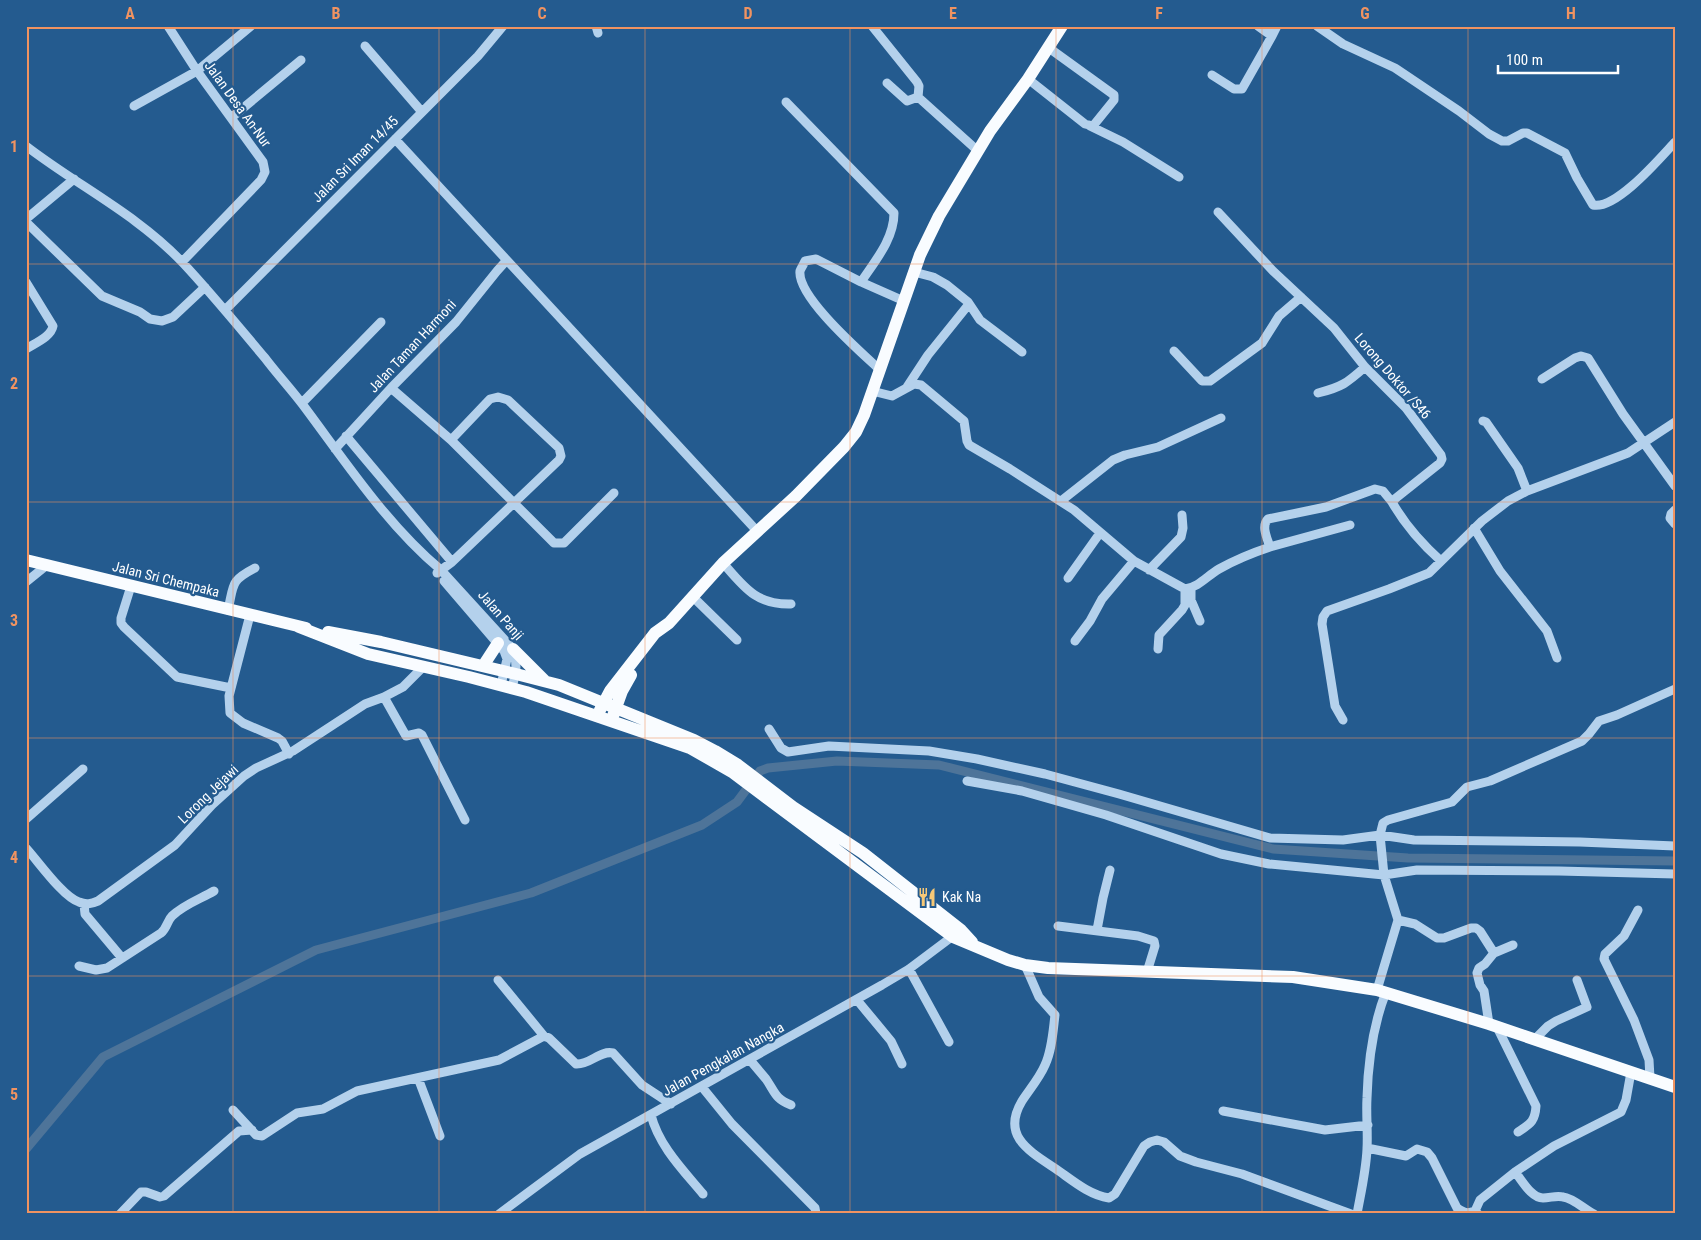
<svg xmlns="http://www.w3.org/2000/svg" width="1701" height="1240" viewBox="0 0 1701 1240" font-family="'Roboto Condensed',sans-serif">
<rect width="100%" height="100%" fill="#245b8f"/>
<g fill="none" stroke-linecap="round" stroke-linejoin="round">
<path stroke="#4e7499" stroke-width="9" d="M26,1149l77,-92 213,-107 215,-57 171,-68 35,-23 23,-31 8,-3 69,-7 102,4 334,84 135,9 267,3"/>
<path stroke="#b4d1ec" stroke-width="9" d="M168,26l29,45 66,91 2,10 -4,8 -79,82
M596,26l2,7
M872,26l45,56 2,4 -1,11 60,54
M1258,26l14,10 5,-10
M1317,26l26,18 52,24 64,43 30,23 13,7h6l15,-8h4l38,20 12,25 16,27c23,5 67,-47 82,-63
M365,46l57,66
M1212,75l22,14h8l30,-53
M1028,79l57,45 8,2 21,-26v-5l-65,-47
M887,83l20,18 11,-4
M786,102l108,111c0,26 -19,48 -33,69
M134,106l63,-35 54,-45
M231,118l70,-58
M1090,126l33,16 56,35
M395,139l362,392
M26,146c52,40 112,69 157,117 29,31 55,63 82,95 12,16 26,31 38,47 42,56 84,120 138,165l72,79c5,16 3,23 -1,39
M1218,212l55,59 61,57 31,39 41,41 35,47 1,4 -2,4 -44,35 -4,4c13,23 30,42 49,59
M26,219l48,-40
M26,222l76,74 38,16 10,7 12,2 11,-4 32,-30
M914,272l19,5 14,8 21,17 12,18 42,32
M26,282l27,44c-2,11 -18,17 -27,23
M225,310l253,-254 25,-30
M1174,351l28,30h8l52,-38 17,-27 22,-19
M880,370c-18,-17 -83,-73 -80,-99 1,-3 4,-7 5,-10l11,-2 45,23 43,19
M1542,379l33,-21 6,-2 7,2 35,56 52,72
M907,387l21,-32 41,-51
M391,388l60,52 103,103h10l50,-50
M872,391l20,5 22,-12 7,1 43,36 3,20 2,4 41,24 64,41 60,51 51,28c14,-2 22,-13 34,-20 16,-9 33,-16 51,-22 -3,-9 -9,-21 -2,-28l58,-12 49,-18 8,2 9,11
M1318,393c24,-6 29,-10 47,-26
M302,403l79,-81
M1483,421l3,1 32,46 9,23
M346,436l106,126
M335,449l56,-61 65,-66 41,-51 9,-10
M1061,501l52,-41 12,-5 33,-8 63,-29
M1675,510l-4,4 -1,4 5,6
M1474,528l26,43 47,60 10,27
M1270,547l80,-22
M723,563c21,24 33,42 68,41
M1149,570l32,-33 2,-9 -1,-13
M437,573l15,-11 107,-102 2,-4 -2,-8 -51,-48 -10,-3 -8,2 -39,41
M1068,578l32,-45
M444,581l60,70 3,8 -6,26
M26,582l21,-17
M131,586l-10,32v5l3,4 53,50 54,11
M1191,590v10l9,21
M693,597l44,43
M228,610c6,-26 2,-29 27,-42
M250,615l-21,81 1,17 13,10 35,15 4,3 7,13
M1075,641l15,-20 12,-22 32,-38
M1158,649l1,-14 23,-25 3,-5v-16
M384,697l22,39 13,-3 3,2 43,85
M1343,720l-8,-14 -13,-82 1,-7 4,-6 62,-22 40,-16 53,-52 26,-20 19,-10 101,-38 47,-31
M769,729l12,19 7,4 41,-6 100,5 48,8 68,15 74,20 151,44 73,2 37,-5 34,5 166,2 95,4
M967,781l55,10 84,24 115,39 48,10 115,11 33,-5 142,1 116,3
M26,819l57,-50
M26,848c12,13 37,49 53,54 7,3 12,2 19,-1l77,-56 37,-40 32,-29 12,-8 37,-17 72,-47 19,-7 19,-10 21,-21
M84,904l1,10 37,44
M1638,910l-14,26 -19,18 -1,5 30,61 15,40 1,18
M1398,920l17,4 22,14h7l27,-10h5l4,3 14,22
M1058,926l80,10 16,5 1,5 -8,26
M1097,930l6,-32 7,-28
M1025,965l14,32 16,18c-2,16 -3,35 -10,50 -5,12 -15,24 -23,36 -21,35 7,50 34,68 16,11 33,26 53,29l6,-4 29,-48 6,-4 7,-2 7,2 16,14 16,6 46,12 109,40
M79,966l17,4 11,-2 54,-35c6,-5 6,-12 11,-17 11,-11 28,-17 42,-25
M909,969l40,73
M498,980l46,56
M1377,990l21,-70 -14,-45 -4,-40 3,-12 5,-3 64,-18 15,-15 23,-6 92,-40 7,-7 10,-13 18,-6 58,-26
M857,1000l34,41 11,23
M1489,1024l-5,-33 -4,-6 -3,-12 2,-5 6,-4 9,-11 19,-8
M1497,1027l39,79c-1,16 -6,18 -18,26
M1535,1039l13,-13 8,-5 31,-14 -10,-27
M750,1060c5,6 11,13 16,19 9,13 9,20 25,26
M418,1078l22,58
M702,1087l30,37 83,84 1,6
M233,1110l23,25 6,1 35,-23 26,-4 34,-18 142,-31 45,-24 5,2 27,26c14,1 24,-14 37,-11l29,32 29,19
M1223,1111l102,19 43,-5
M651,1115c8,31 32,55 52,79
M1367,1148l39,8 11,-7 10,3 5,6 25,50c7,5 10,6 18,3
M1515,1172c7,8 16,26 28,26 7,0 14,-3 20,-1 10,1 21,12 31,17
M120,1214l21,-22h5l14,5 4,-1 75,-65 13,-1
M499,1214l81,-60 302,-169 27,-16 48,-36
M1357,1214c4,-22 9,-43 10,-65 1,-17 -1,-34 0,-51 1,-35 6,-73 19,-106
M1478,1214l-3,-3 5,-11 35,-28 39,-26 67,-34 5,-12 5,-28"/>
<path stroke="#f9fcff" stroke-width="12" d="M26,560l280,68
M299,627l69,27 101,23 57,15 164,56 42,24 221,165 55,23 17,5 23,3 245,9 84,13 112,34 186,63
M328,632l53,10 135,32 43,11 135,55 21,11 23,14 55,42 70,46 98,77 11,12
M513,649l32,32
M483,666l15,-23
M600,710l10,-19 45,-58 14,-10 54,-60 73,-67 48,-49 12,-15 8,-17 56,-160 19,-39 51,-85 38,-52 34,-53
M613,716l9,-25 9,-16"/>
</g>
<path fill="none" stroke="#f09361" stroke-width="1" stroke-opacity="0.55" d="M233,26v1188M439,26v1188M645,26v1188M850,26v1188M1056,26v1188M1262,26v1188M1468,26v1188M26,264h1649M26,502h1649M26,738h1649M26,976h1649"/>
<defs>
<g id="restaurant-bare" transform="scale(1.5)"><path d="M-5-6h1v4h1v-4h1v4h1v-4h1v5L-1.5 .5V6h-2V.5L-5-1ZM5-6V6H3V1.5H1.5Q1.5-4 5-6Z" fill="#f6c877" stroke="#245b8f" stroke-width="2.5" paint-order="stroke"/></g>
</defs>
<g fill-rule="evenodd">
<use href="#restaurant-bare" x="927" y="897"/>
</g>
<g text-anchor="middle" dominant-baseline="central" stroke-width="4.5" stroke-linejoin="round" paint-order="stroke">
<g font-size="14" fill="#fff" stroke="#245b8f">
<text transform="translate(238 104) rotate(54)">Jalan Desa An-Nur</text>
<text transform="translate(355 159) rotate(-45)">Jalan Sri Iman 14/45</text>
<text transform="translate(412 346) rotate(-47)">Jalan Taman Harmoni</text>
<text transform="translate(1393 376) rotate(49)">Lorong Doktor /S46</text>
<text transform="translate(166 579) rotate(14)">Jalan Sri Chempaka</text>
<text transform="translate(501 615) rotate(49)">Jalan Panji</text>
<text transform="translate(208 794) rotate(-44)">Lorong Jejawi</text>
<text transform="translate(723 1059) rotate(-29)">Jalan Pengkalan Nangka</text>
</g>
<g font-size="14" fill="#fff" stroke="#245b8f" text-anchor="start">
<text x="942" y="897">Kak Na</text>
</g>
</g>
<rect width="1701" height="1240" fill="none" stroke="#245b8f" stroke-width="55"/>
<path d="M1498 65v8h120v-8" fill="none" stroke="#ffffff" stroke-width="2.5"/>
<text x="1506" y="65" font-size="15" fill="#ffffff" stroke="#245b8f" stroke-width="4" paint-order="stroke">100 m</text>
<rect x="28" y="28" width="1646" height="1184" fill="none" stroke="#f09361" stroke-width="2"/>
<g font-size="16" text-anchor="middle" font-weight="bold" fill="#f09361">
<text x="130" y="19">A</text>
<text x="336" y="19">B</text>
<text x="542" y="19">C</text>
<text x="748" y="19">D</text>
<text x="953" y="19">E</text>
<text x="1159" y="19">F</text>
<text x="1365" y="19">G</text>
<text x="1571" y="19">H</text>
<text x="14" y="152">1</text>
<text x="14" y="389">2</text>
<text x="14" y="626">3</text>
<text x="14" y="863">4</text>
<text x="14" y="1100">5</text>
</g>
</svg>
